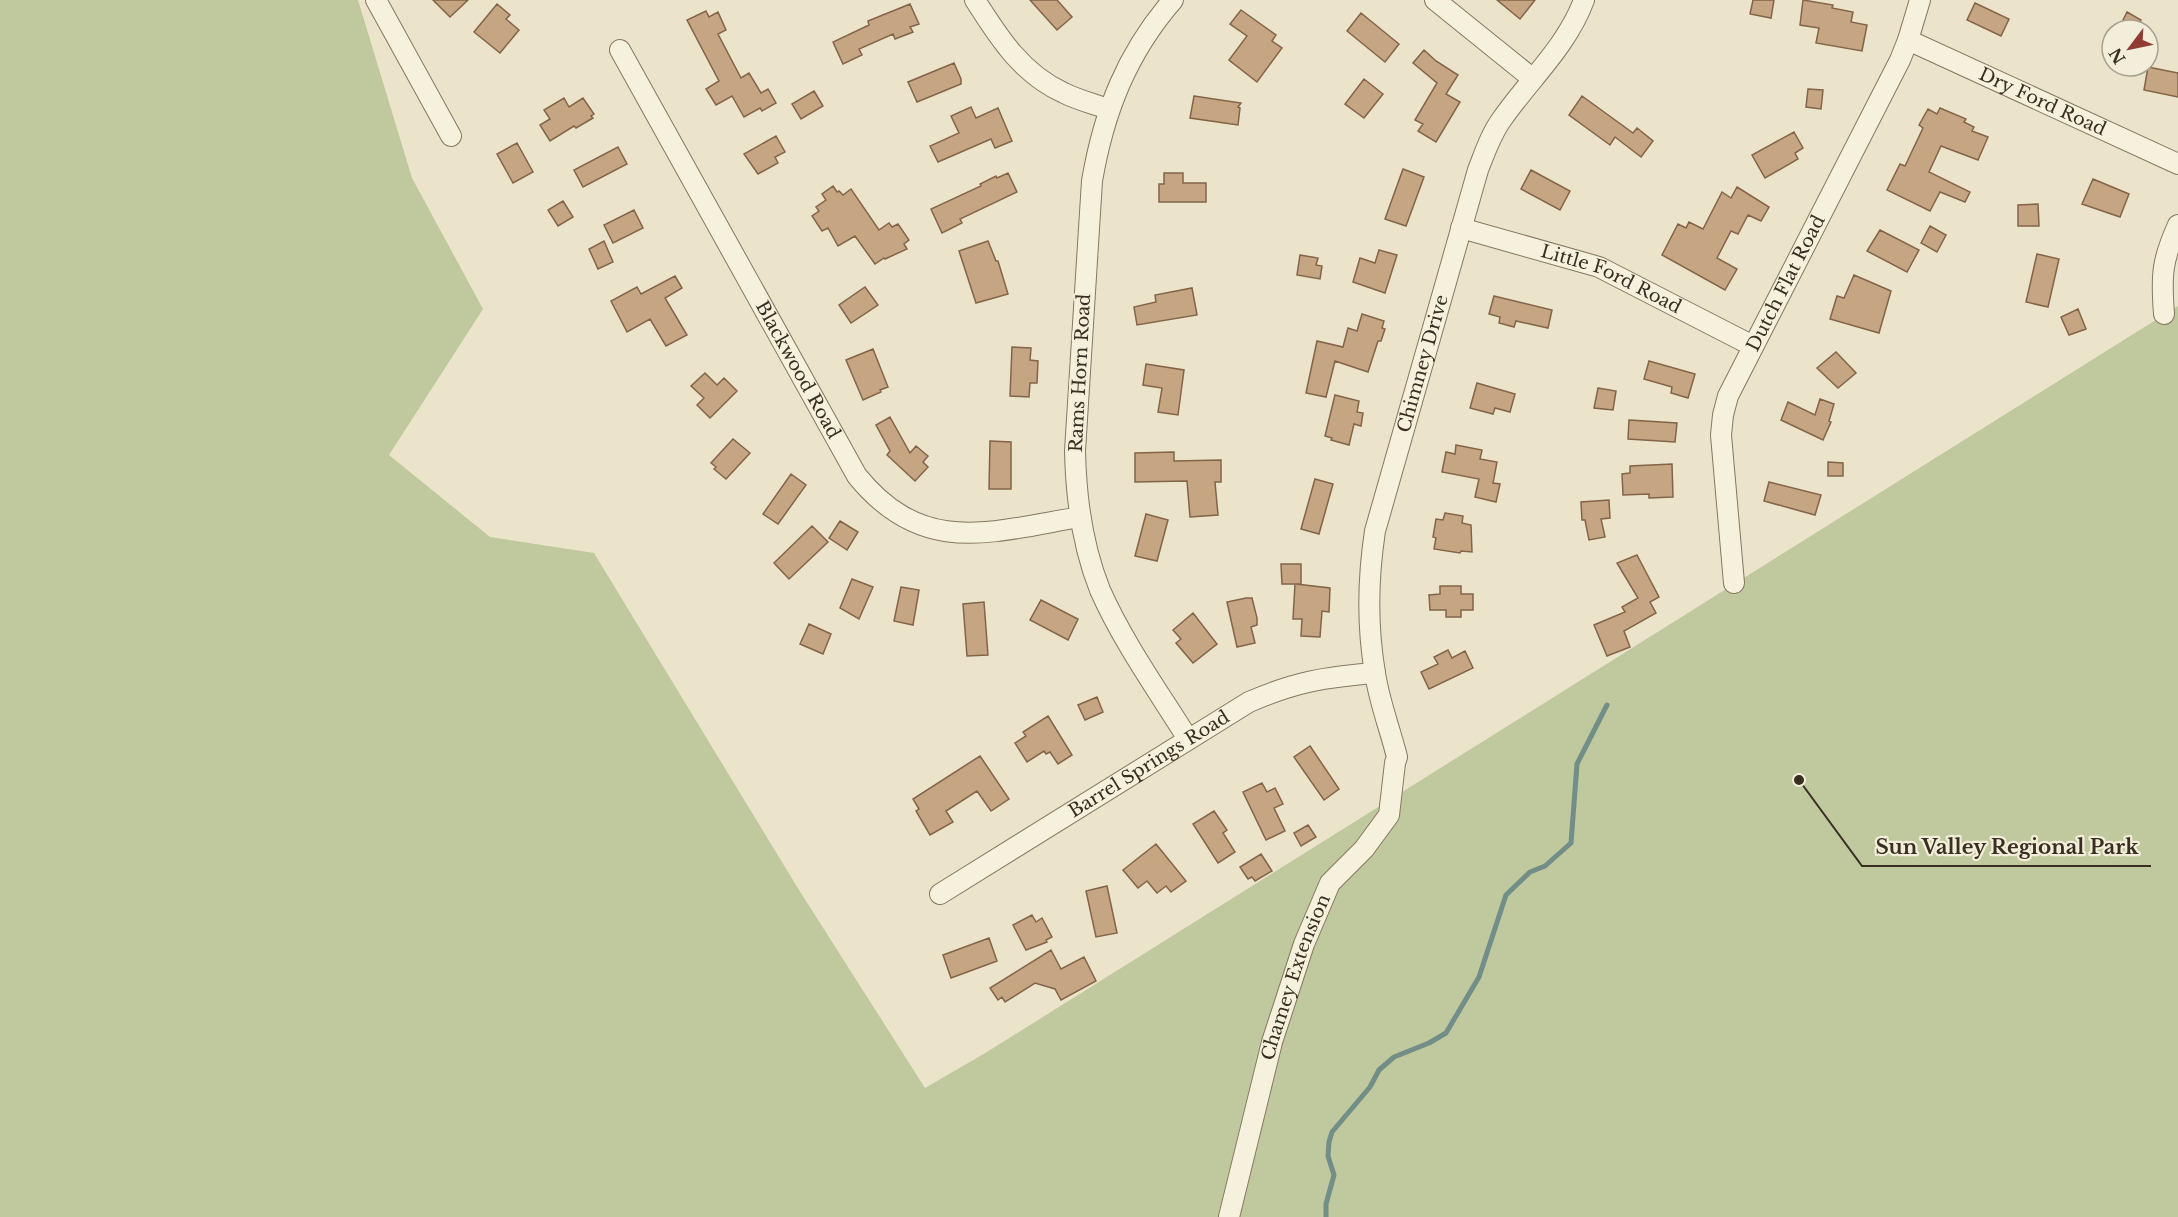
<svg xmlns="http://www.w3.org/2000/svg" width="2178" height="1217" viewBox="0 0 2178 1217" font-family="'Libre Baskerville',serif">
<rect width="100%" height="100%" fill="#ebe4ca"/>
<path fill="#c0c89e" d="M0,0h358l54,178 71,131 -94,146 101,82 104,16 205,337 126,198 62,-36 1191,-746v911h-2178z"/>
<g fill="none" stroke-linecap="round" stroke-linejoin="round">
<path stroke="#718e89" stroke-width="5" d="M1326,1217v-13l8,-29 -6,-19 1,-14 3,-10 38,-45 9,-17 15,-13 35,-14 17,-10 33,-56 27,-82 24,-23 15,-6 26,-23 6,-79 30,-59"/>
</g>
<path fill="#c6a583" stroke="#836448" stroke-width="1.5" d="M433,0h35l-18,17z
M1030,0h27l15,17 -15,13z
M1497,0h38l-15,19z
M1753,0h21l-3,18 -21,-4z
M1803,0l30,5 -1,3 21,4 -2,10 16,3 -5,26 -46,-8 3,-15 -19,-3z
M1975,3l34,16 -8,17 -34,-16z
M497,4l13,11 -4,4 13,11 -19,23 -26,-21z
M910,4l9,20 -9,3 3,5 -18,7 -2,-5 -34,15 3,6 -19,9 -10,-22 36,-17 -1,-4z
M1241,10l35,25 -4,6 10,7 -25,34 -28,-22 18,-24 -17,-12z
M706,11l3,6 9,-5 8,18 -8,4 23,44 8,-5 12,20 7,-4 8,14 -14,8 -2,-3 -16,9 -12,-21 -16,9 -10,-16 13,-8 -32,-61z
M2127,12l14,8 -5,10h-18z
M1361,13l38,31 -14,18 -38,-31z
M1424,50l12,11 22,14 -12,19 14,8 -24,40 -18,-11 5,-7 -8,-4 22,-37 -24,-20z
M954,63l7,16v5l-44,18 -9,-20z
M2148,67l30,6v24l-34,-7z
M1364,79l19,15 -19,24 -19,-14z
M1808,89l15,1 -2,19 -15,-2z
M814,91l9,15 -22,13 -9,-15z
M1194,96l47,7 -3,4 2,1 -2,17 -48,-7z
M1582,96l51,37 4,-5 16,13 -12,16 -26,-20 -5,8 -41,-30z
M564,98l5,9 14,-9 11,16 -3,2 2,2 -17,10 -2,-2 -24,15 -10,-16 10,-6 -6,-9z
M971,107l5,11 22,-10 14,33 -17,7 -4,-9 -53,23 -8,-16 29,-13 -8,-17z
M1940,108l26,11 -2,3 10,5 -2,4 16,6 -10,23 -37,-14 -12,26 41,20 -5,10 -25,-10 -10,19 -43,-21 13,-26 5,2 18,-38 -4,-3 9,-16 9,5z
M1794,132l9,16 -8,5 3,6 -33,19 -13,-23z
M776,136l9,16 -10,5 3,6 -20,11 -14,-20z
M517,143l16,29 -20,11 -16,-29z
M618,147l9,17 -44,23 -9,-17z
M1403,169l21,8 -18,49 -21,-7z
M1531,170l39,21 -10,19 -39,-21z
M1008,173l9,19 -57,27 2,4 -20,10 -11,-24 50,-23 -1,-2 16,-8 1,2z
M1164,173h19v10h23v19h-47v-18h5z
M2093,179l36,15 -9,23 -38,-13z
M833,186l4,6 2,-1 4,4 8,-6 28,41 10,-7 3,4 6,-3 11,16 -5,4 3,5 -22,10 -1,-1 -9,6 -20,-28 -17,10 -10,-18 -6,3 -10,-15 7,-5 -3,-4 10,-7 -4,-6z
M1737,187l32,20 -8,14 -13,-6 -10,19 -7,-3 -14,27 20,11 -12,21 -63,-35 16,-31 8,4 3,-6 14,7 19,-37 9,6z
M563,201l10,16 -15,9 -10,-16z
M2038,204l1,22h-21v-21z
M634,210l9,18 -30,15 -9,-18z
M1930,226l16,9 -9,17 -16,-9z
M1880,230l39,20 -12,22 -40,-21z
M604,241l9,21 -15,7 -9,-20z
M988,241l8,20h2l10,33 -32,9 -17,-52z
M1379,250l18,5 -12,38 -32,-11 7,-24 15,5z
M2037,254l22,5 -11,48 -22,-5z
M1300,255l18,3 -2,7 6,1 -2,13 -23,-4z
M1854,275l37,16 -12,42 -49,-14 7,-23 7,2z
M675,276l7,12 -17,10 22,37 -21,11 -16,-27 -23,13 -16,-31 26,-14 4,7z
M865,287l13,18 -27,18 -12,-18z
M1192,288l5,27 -60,10 -3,-18 22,-5 -1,-7z
M1494,296l58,14 -4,18 -32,-7 -2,6 -15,-4 1,-6 -11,-3z
M2078,309l8,20 -17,6 -8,-18z
M1362,314l22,7 -2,7 3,1 -4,12h-3l-10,31 -33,-11 -9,36 -20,-4 11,-52 26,6 5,-19 9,3z
M1012,347l19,1 -1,12 8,1 -1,22h-7l-1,14 -19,-1z
M873,349l15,38 -8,3 1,2 -18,8 -17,-40z
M1836,352l20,21 -18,15 -21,-20z
M1649,361l46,13 -7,24 -17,-5 1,-6 -28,-8z
M1146,364l38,6 -6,45 -20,-3 4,-24 -19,-3z
M705,373l12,12 7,-7 13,13 -27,27 -13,-13 7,-7 -13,-12z
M1477,383l38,11 -5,18 -15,-4 -2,6 -23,-6z
M1598,388l18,3 -3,19 -19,-2z
M1335,395l24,6 -2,11 6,1 -2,13 -7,-2 -5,21 -18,-5 1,-2 -7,-2z
M1820,399l14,5 -5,17 2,1 -8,18 -42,-20 7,-18 27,13z
M890,417l20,36 6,-7 12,10 -5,6 5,5 -13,14 -28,-26 3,-4 -14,-26z
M1629,420l48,3 -2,19 -47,-3z
M733,439l17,14 -24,26 -12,-10 2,-2 -5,-4z
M990,441l21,1v47h-22z
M1456,445l26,5 -2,9 17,3 -4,21 7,1 -4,18 -21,-5 4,-18 -37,-7 4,-20 9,2z
M1174,452v9l47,-1v22h-6l3,33 -28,2 -3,-36 -52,1v-29z
M1828,462l15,1v13h-15z
M1672,464l1,33 -24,1v-4l-26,1 -1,-21 8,-1v-7z
M791,474l15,11 -28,39 -15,-10z
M1315,479l18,5 -14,50 -18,-5z
M1769,482l52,13 -6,20 -51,-14z
M1609,500l1,18 -9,1 4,18 -16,3 -4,-20h-3l-1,-18z
M1445,513l18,3 -1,7 9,2 1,27 -11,-1 -1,2 -26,-4 2,-11 -3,-1 3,-18 7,1z
M1146,514l22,6 -11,41 -22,-5z
M840,521l18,11 -11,18 -18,-12z
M812,526l16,16 -39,37 -15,-16z
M1637,555l22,42 -9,5 6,11 -32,18 6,16 -23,9 -13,-31 31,-13 -3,-5 16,-9 -21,-35z
M1281,564h20v20h-5l34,4 -1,24 -7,-1 -2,26 -19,-1 1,-17h-9l2,-35h-13z
M852,579l21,8 -14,32 -19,-11z
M1440,586h21v8h12v16h-12v7h-15v-7h-16l-1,-15 11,-1z
M901,587l18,3 -6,35 -19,-4z
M1246,598h6l5,20v7l-6,2 4,16 -18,4 -10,-45z
M1041,600l37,19 -10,21 -38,-20z
M984,602l4,53 -21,1 -4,-52z
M1193,613l24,31 -24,19 -17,-20 5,-4 -8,-9z
M809,624l22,10 -8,20 -23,-10z
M1448,650l4,8 13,-7 8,17 -44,21 -8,-17 17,-8 -4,-7z
M1097,697l6,15 -18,8 -7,-15z
M1048,716l24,39 -14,9 -8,-12 -4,2 -2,-3 -17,11 -12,-19 11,-7 -3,-4z
M1310,746l29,43 -15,11 -30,-43z
M980,756l29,43 -18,12 -14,-20 -31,20 7,11 -23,13 -14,-24 3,-2 -6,-10z
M1262,783l5,9 8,-4 8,16 -9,4 11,23 -19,9 -23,-48z
M1214,811l13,19 -4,3 12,19 -17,11 -25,-39z
M1308,825l8,12 -15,9 -7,-13z
M1156,844l30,37 -15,11 -5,-6 -9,7 -10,-12 -9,7 -15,-18z
M1261,854l11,17 -17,10 -3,-4 -4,2 -8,-12z
M1107,886l10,47 -21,4 -10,-46z
M1032,915l4,7 6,-4 10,19 -6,3 1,2 -21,8 -13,-25z
M989,938l8,23 -46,17 -8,-23z
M1051,950l10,19 23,-12 12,24 -35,19 -6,-11 -20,-6 -30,19 -3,-5 -4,3 -8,-12z"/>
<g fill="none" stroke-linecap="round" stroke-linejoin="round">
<g stroke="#867760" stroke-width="22">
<g id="street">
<path d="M376,0l75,136"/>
<path d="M975,0c24,38 47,74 89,93 14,7 30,11 44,16"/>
<path d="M1173,0c-46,53 -69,111 -81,181l-17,270c1,47 7,94 25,139 23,52 58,101 88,149"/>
<path d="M1435,0l98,79"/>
<path id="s1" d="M1908,40l270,124"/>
<path id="s2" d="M620,50l237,426c66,81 133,56 223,41"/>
<path id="s3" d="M1461,228l138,39 154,79"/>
<path d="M2164,314c-3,-39 -2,-54 14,-89"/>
<path id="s4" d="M1734,583l-13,-148 2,-20 5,-19 172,-336 8,-20 12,-40"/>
<path id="s5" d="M940,894l309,-192c46,-20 76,-25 126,-29"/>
<path id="s6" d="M1229,1217l43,-175 32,-98 26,-61 34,-34 25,-34 6,-52 2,-6c-7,-28 -18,-56 -22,-84 -8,-47 -7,-96 0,-142l103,-361c7,-18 13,-36 24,-51 28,-40 65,-73 82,-119"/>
</g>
</g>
<use href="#street" stroke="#f6f1dc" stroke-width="20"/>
</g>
<g text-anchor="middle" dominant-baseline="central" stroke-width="4.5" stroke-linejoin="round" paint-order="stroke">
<g font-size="18" fill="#382e22" stroke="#f3eed9">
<text stroke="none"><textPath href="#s1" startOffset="148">Dry Ford Road</textPath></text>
<text stroke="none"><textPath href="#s3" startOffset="159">Little Ford Road</textPath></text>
<text stroke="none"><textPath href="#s4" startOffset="315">Dutch Flat Road</textPath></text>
<text stroke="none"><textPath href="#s6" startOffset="902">Chimney Drive</textPath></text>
<text stroke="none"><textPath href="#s2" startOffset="366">Blackwood Road</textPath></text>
<text transform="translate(1080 373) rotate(-87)">Rams Horn Road</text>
<text stroke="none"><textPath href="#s5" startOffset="246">Barrel Springs Road</textPath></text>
<text stroke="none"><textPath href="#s6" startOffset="249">Chamey Extension</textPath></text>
</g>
</g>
<path fill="none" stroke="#382e22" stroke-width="2" d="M1799 780L1862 866H2151"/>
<circle fill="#382e22" stroke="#f3eed9" stroke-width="2" cx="1799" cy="780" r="6"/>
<g font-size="20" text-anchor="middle" font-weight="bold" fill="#382e22" stroke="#f3eed9" stroke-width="4.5" stroke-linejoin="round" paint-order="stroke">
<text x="2007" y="854">Sun Valley Regional Park</text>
</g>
<g transform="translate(2130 48) rotate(238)"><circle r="28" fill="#f3eed9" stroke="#a8a190" stroke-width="1.5"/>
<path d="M0-4.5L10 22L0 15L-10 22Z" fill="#903c35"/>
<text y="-9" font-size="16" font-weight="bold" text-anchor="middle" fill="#382e22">N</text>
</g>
</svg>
